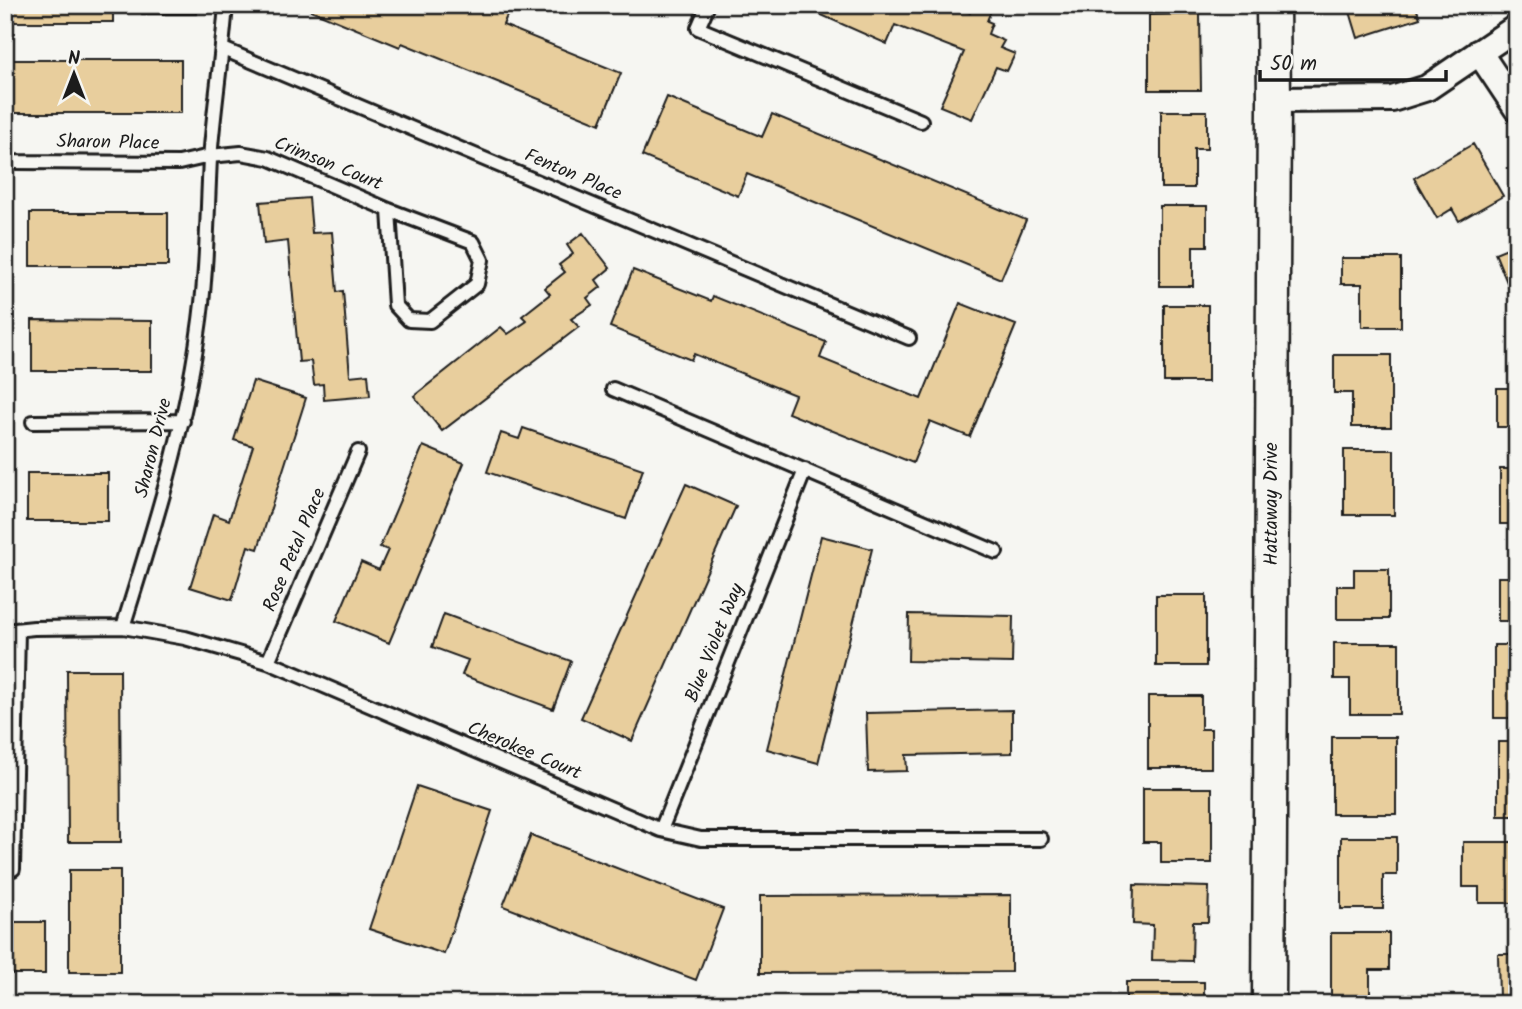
<svg xmlns="http://www.w3.org/2000/svg" width="1522" height="1009" viewBox="0 0 1522 1009" font-family="Kalam,sans-serif">
<rect width="100%" height="100%" fill="#f6f6f2"/>
<filter id="ink" filterUnits="userSpaceOnUse"><feTurbulence type="fractalNoise" baseFrequency=".0143" numOctaves="2"/><feDisplacementMap in="SourceGraphic" scale="14" xChannelSelector="R" yChannelSelector="G"/><feConvolveMatrix kernelMatrix="1 2 1 2 8 2 1 2 1" color-interpolation-filters="sRGB"/></filter>
<g filter="url(#ink)">
<path fill="#e8ce9d" stroke="#1c1c1c" stroke-width="2" d="M5,5h108v17h-108z
M142,5h54v9h-54z
M304,5h204l3,1 -8,19 118,48 -21,51 -198,-81 -2,4 -97,-40z
M812,5h48l14,6 3,-6h26l6,3 1,-3h43l17,8 4,-8h11l7,3 -5,13 5,2 -4,11 16,7 -4,7 15,6 -8,17 -11,-4 -24,52 -32,-13 24,-54 -69,-27 -8,19 -77,-34z
M1348,5h67l5,13 -62,20z
M1200,14l1,76h-52v-75z
M5,60h176v53h-176z
M667,97l95,40 10,-23 254,106 -25,59 -254,-105 -9,22 -96,-40z
M1161,111h46v38h-13v39h-33z
M1473,144l30,52 -44,25 -7,-12 -15,9 -23,-40z
M309,198l3,35 20,-1 5,60 6,-1 7,85 18,-2 2,22 -46,4 -1,-16 -9,1 -3,-24 -12,1 -11,-121 -24,3 -4,-42z
M1160,206h47v40h-14v40h-33z
M30,213h138v53h-138z
M583,233l27,35 -14,12 5,7 -14,11 5,7 -21,14 8,8 -137,104 -28,-35 87,-69 7,7 19,-13 -5,-5 28,-22 -5,-6 20,-16 -6,-7 14,-11 -6,-9z
M1517,244v57l-2,1 -20,-49z
M1341,258h60v69h-39v-43h-21z
M633,270l78,31 2,-5 113,46 -6,16 101,41 39,-96 56,22 -46,112 -40,-16 -17,42 -125,-50 7,-18 -101,-41 -3,6 -81,-33z
M1164,305h44v77h-44z
M32,320l120,1v50h-120z
M1334,355h57v72h-39v-34h-18z
M253,381l53,17 -48,151 -10,-3 -16,54 -42,-13 23,-73 16,6 24,-74 -19,-6z
M1497,388h20v39h-20z
M523,428l120,41 -17,50 -139,-47 14,-39 18,6z
M423,446l41,17 -75,180 -53,-22 25,-59 18,8 9,-20 -8,-3z
M1344,450h50v65h-50z
M1500,469h17v55h-17z
M27,473h81v48h-81z
M686,484l50,22 -104,235 -51,-23z
M821,536l51,13 -54,214 -51,-14z
M1516,548h1v73h-19v-44h18z
M1354,569h35v50h-52v-33h17z
M1156,595h50v71h-50z
M444,614l127,47 -18,48 -91,-34 6,-15 -36,-13z
M909,614l104,2 -1,47 -104,-2z
M1334,643h65v71h-49v-35h-16z
M1494,645h23v73h-23z
M67,670h53l1,172h-53z
M1148,696h53v33h10v39h-63z
M1012,710v43l-106,2 1,16 -39,1 -2,-59z
M1332,737h64v77h-64z
M1498,742h19v74h-19z
M417,786l75,25 -48,143 -75,-25z
M1143,788h69v75h-51v-21h-18z
M531,835l192,74 -27,71 -193,-74z
M1341,837h56v38h-14v34h-42z
M1463,842h54v61h-38v-16h-16z
M69,870h51v102h-51z
M1134,885l75,2 -1,35h-15l-1,39 -40,-1 1,-35 -20,-1z
M1011,895v77l-251,1v-77z
M5,922h40v52h-40z
M1331,933h58v37h-19v34h-39z
M1517,934v64l-18,1 -1,-45h13v-19z
M1126,982h78v22h-78z"/>
<g fill="none" stroke-linecap="round" stroke-linejoin="round">
<g stroke="#1c1c1c" stroke-width="18">
<path id="service" d="M708,5l-10,23 223,93
M223,49l686,289
M5,159l9,3 165,1 31,-7 31,-3 27,5 121,52 84,32 9,18 -5,24 -47,37 -21,-1 -14,-15 -6,-95
M613,389l383,163
M33,422l150,-1
M123,627c30,-96 61,-193 75,-293 9,-58 9,-117 12,-175 4,-52 12,-103 16,-154
M5,631l29,-3 89,-1 62,11 83,24 393,168 40,9h340
M268,662l90,-210
M661,830l144,-360
M5,869h8l5,-239"/>
</g>
<g stroke="#1c1c1c" stroke-width="30">
<path id="minor" d="M1479,52l38,57
M1274,100l118,-1 35,-11 90,-61"/>
</g>
<g stroke="#1c1c1c" stroke-width="37">
<path id="tertiary" d="M1269,1004l5,-904 -1,-95"/>
</g>
<use href="#service" stroke="#f6f6f2" stroke-width="12"/>
<use href="#minor" stroke="#f6f6f2" stroke-width="24"/>
<use href="#tertiary" stroke="#f6f6f2" stroke-width="32"/>
</g>
</g>
<g text-anchor="middle" dominant-baseline="central" stroke-width="5" stroke-linejoin="round" paint-order="stroke">
<g font-size="19" fill="#1c1c1c" stroke="#f6f6f2">
<text transform="translate(108 143) rotate(1)">Sharon Place</text>
<text transform="translate(328 164) rotate(22)">Crimson Court</text>
<text transform="translate(573 175) rotate(23)">Fenton Place</text>
<text transform="translate(154 448) rotate(-76)">Sharon Drive</text>
<text transform="translate(1272 504) rotate(-90)">Hattaway Drive</text>
<text transform="translate(295 550) rotate(-67)">Rose Petal Place</text>
<text transform="translate(715 643) rotate(-68)">Blue Violet Way</text>
<text transform="translate(524 751) rotate(23)">Cherokee Court</text>
</g>
</g>
<rect width="1522" height="1009" fill="none" stroke="#f6f6f2" stroke-width="28"/>
<rect x="14" y="14" width="1494" height="981" fill="none" stroke="#1c1c1c" stroke-width="2.5" filter="url(#ink)"/>
<g transform="translate(74 74)" stroke="#f6f6f2" stroke-width="5" paint-order="stroke">
<path d="M0-5L12 26L0 18L-12 26Z" fill="#1c1c1c"/>
<text y="-10" font-size="19" font-weight="bold" text-anchor="middle" fill="#1c1c1c">N</text>
</g>
<path d="M1260 70v10h186v-10" fill="none" stroke="#1c1c1c" stroke-width="3.5"/>
<text x="1270" y="70" font-size="21" fill="#1c1c1c" stroke="#f6f6f2" stroke-width="5" paint-order="stroke">50 m</text>
</svg>
